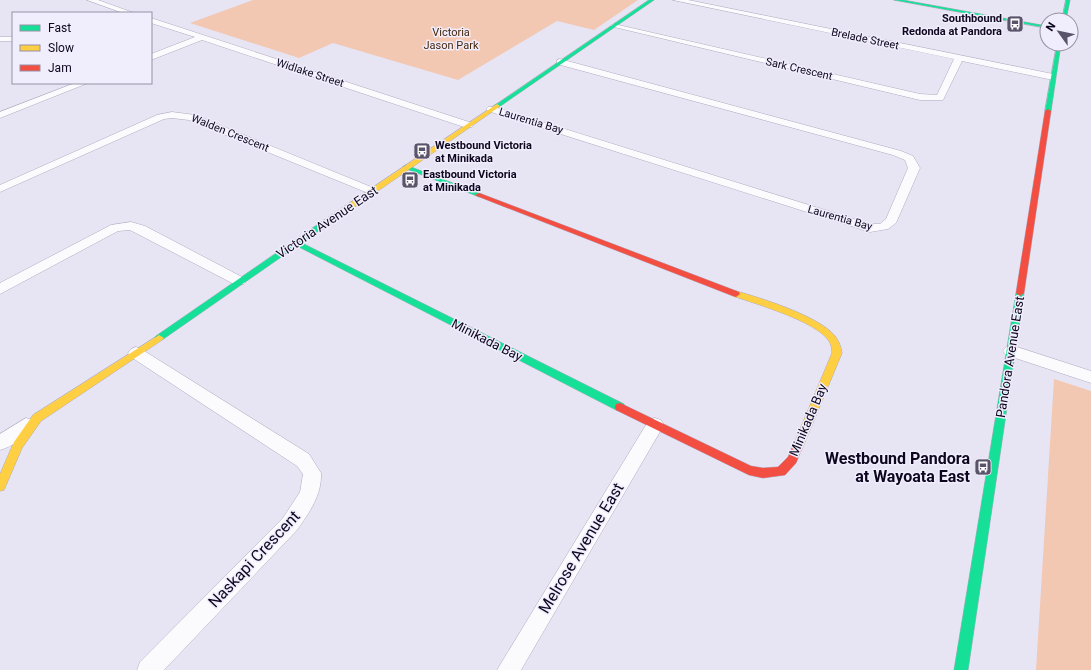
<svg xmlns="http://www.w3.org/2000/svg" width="1091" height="670" viewBox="0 0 1091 670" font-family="Roboto,sans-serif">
<rect width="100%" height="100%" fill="#e7e4f4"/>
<path fill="#f3c8b3" d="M253,0h385l-44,30 -37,-9 -99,59 -125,-37 -34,15 -109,-35z
M1054,379l37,12v279h-55z"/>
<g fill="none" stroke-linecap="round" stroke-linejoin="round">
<g stroke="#b0abbf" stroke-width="1">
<path id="street" d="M87,0h11l36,13h-11z
M673,0h15l365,74 4,3 -4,3 -91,-19 -19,39h-23l-310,-74 4,-2 306,70 17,1 17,-36z
M151,18l321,105 1,2 -1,2h-8l-262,-87 -51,20v-6l44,-17 -44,-14z
M0,37h13v4h-13z
M560,59l341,92 12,5 7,12 -24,55 -8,6 -18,3 -382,-121 -2,-2 2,-2h6l376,117h10l6,-5 22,-51 -3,-8 -12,-5 -336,-91v-4z
M75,83h13l-88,35v-6z
M172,112l23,3 181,74 2,2 -2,2h-8l-179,-73 -17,-2 -8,1 -164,73v-7l157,-70z
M131,222l14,4 99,52 2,3 -2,3h-10l-104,-54 -12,1 -118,63v-11l111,-58z
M1011,345l80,26v12l-85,-28 -3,-4 3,-4z
M136,347l5,2 168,105 12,19c1,22 -12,40 -24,57l-133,140h-27l3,-8 143,-144 17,-26 3,-18 -6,-8 -166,-109 -3,-4 3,-4z
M26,418l6,2 3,5c-6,11 -24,22 -35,25v-16z
M655,418l6,2 3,5 -3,5 -140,240h-24l152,-250z"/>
</g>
<g stroke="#b0abbf" stroke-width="1">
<path id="fast" d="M649,0h5l-155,107 -5,-1z
M894,0h9l144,26v2z
M1066,0h4l-4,20h-4z
M1057,44h4l-10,67 -3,2 -3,-2z
M406,165l75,29 2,1 -4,2 -2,-1 -73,-28 -1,-1z
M317,225h6l1,2 -22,16 322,161 1,3 -1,3 -4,1 -4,-1 -319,-164 -135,94h-6l-2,-2 2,-2z
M1020,290l4,3 -56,377h-14l62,-377z"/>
</g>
<g stroke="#b0abbf" stroke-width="1">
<path id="slow" d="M497,104l3,2 -1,1 -176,122h-6v-4z
M736,291c25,7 83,25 99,45 4,5 6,11 7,17l-40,96 -4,2 -4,-2 -1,-3 39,-93c0,-4 -1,-9 -3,-12 -13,-20 -73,-37 -96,-45l-1,-2 1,-2z
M159,335l5,3 -2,2 -121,81 -19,27 -18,42 -4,1v-17l14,-32 19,-27z"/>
</g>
<g stroke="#b0abbf" stroke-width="1">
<path id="jam" d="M1048,109l3,2 -27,182 -4,3 -4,-3 29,-182z
M479,193l260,99 1,2 -4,3 -3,-1 -256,-100 -2,-1z
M620,403l131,63 12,2 15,-1 10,-10 6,-14 4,-2 4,2 1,3 -7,17 -11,12 -22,3 -14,-3 -133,-65 -1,-3 1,-3z"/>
</g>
<use href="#street" fill="#fbfbfd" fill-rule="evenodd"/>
<use href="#fast" fill="#16e098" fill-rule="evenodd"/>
<use href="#slow" fill="#ffcf43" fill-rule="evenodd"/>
<use href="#jam" fill="#f24e42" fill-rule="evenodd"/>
</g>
<defs>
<g id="bus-square" transform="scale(0.9)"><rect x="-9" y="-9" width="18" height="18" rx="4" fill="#5a546a" stroke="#f0edfc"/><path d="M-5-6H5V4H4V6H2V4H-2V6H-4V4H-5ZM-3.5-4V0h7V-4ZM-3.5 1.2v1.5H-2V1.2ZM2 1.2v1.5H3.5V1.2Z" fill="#fff"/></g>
</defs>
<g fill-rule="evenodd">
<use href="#bus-square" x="1015" y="24"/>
<use href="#bus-square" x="422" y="151"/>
<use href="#bus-square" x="410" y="180"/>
<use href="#bus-square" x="983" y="467"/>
</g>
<g text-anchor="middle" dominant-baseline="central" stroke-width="3" stroke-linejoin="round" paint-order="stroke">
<g font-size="11" font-weight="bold" fill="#0e071f" stroke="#f0edfc" text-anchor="start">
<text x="1002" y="18" text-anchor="end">Southbound<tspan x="1002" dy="13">Redonda at Pandora</tspan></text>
<text x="435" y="145">Westbound Victoria<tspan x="435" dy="13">at Minikada</tspan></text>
<text x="423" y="174">Eastbound Victoria<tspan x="423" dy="13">at Minikada</tspan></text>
</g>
<g font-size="11" fill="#47260c" stroke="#f0edfc">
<text x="451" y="32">Victoria<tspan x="451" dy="13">Jason Park</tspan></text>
</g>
<g font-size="11" fill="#0e071f" stroke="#f0edfc">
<text transform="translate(865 39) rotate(12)">Brelade Street</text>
<text transform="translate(799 69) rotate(13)">Sark Crescent</text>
<text transform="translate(310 73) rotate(18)">Widlake Street</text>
<text transform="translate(531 121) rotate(17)">Laurentia Bay</text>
<text transform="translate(230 133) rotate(22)">Walden Crescent</text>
<text transform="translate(840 218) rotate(16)">Laurentia Bay</text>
</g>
<g font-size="13" fill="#0e071f" stroke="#f0edfc">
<text transform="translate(327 222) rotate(-34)">Victoria Avenue East</text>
<text transform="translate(487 340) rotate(27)">Minikada Bay</text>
<text transform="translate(1010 357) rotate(-81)">Pandora Avenue East</text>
<text transform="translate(808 420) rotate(-67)">Minikada Bay</text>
</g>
<g font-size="16" font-weight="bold" fill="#0e071f" stroke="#f0edfc" text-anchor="end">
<text x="970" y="458">Westbound Pandora<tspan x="970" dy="18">at Wayoata East</tspan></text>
</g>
<g font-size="16" fill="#0e071f" stroke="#f0edfc">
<text transform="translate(581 548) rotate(-59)">Melrose Avenue East</text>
<text transform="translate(254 559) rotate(-47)">Naskapi Crescent</text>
</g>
</g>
<rect x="12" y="12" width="140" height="72" fill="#f0edfc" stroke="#9691a4"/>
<rect x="20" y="25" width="20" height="6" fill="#16e098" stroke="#9691a4"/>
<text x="48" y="32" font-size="12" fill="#0e071f">Fast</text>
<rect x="20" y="45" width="20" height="6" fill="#ffcf43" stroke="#9691a4"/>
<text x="48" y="52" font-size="12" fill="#0e071f">Slow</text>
<rect x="20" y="65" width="20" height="6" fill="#f24e42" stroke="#9691a4"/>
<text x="48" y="72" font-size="12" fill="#0e071f">Jam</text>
<g transform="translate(1059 32) rotate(303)"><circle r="19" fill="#f0edfc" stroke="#9691a4"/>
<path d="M0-3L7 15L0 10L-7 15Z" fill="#5a546a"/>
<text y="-6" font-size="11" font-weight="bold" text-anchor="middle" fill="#0e071f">N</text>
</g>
</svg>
